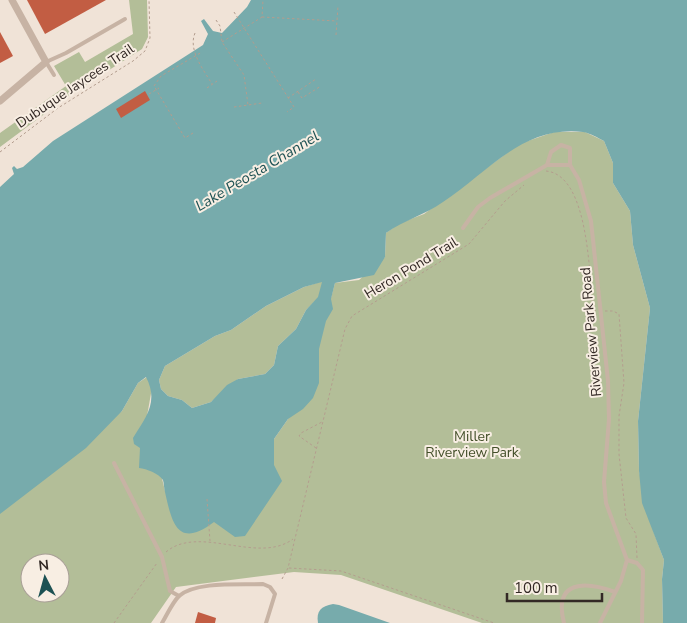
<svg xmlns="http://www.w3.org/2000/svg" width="687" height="623" font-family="'Nunito Sans',sans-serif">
	<rect width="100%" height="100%" fill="#f0e3d7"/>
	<g fill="#b3be98" fill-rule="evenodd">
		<path d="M129 0H147L148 37 142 49 70 95 0 147V133L66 86 54 66 79 52 85 62 133 34Z"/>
		<path d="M554 132H585L604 141 613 163V183L630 211 633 245 650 308 638 421 639 471 654 533 664 560 662 579 663 623H482L341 575 294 572 176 587 151 623H0V500L122 411 138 383 147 377 152 388 147 416 165 491 274 446V439L288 419 318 346 335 283 359 280 385 257 386 233 400 223 424 214 519 144ZM30 563H60V593H30Z"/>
		<path d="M323 281 319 297 306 310 296 329 278 346 274 365 265 374 238 379 211 402 192 408 182 400 168 396 161 389 159 380 165 366 215 336 231 330 266 306 304 287Z"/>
	</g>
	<g fill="#77abac" fill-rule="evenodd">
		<path d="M251 0H687V623H663L662 579 664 560 642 503 639 471 638 421 650 308 633 245 630 211 613 183V163L604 141C598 138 590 133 583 132 523 125 488 172 443 202 425 215 404 220 386 233L385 257 374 275 335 283 331 299 333 309 326 321 319 349V383L313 398 303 409 288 419 274 439V465L282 481 245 536 235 537 214 522C178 549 172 524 165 492 164 489 164 483 163 480 158 473 147 469 139 468L140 448 134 444 133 438C146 417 159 402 146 377L138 383 122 411 86 448 0 514V187L14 174 12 168 14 166 17 169 23 167 53 141 203 45 208 34 201 21 204 19 213 31 222 33 247 7ZM322 282 318 297 306 310 296 329 278 346 274 365 265 374 238 379 227 385 211 402 192 408 182 400 168 396 161 389 159 380 165 366 215 336 231 330 266 306 304 287Z"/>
		<path d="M333 604 339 605 390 623H318C316 611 321 606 333 604Z"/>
	</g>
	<g fill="#c25d43">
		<path d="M27 0H106L45 34Z"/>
		<path d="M0 32 13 56 0 63Z"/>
		<path d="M145 91 150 100 121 118 116 109Z"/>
		<path d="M198 612 216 618 215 623H195Z"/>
	</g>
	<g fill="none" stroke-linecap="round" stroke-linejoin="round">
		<g stroke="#b39d8e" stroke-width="1" stroke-dasharray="2.5 2.5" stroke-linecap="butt">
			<path d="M234 12 294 107 287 112"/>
			<path d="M262 17 337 21"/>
			<path d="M216 20 220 26 222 42 244 75 248 105"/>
			<path d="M195 33C188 50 203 69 212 84"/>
			<path d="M336 35 338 6"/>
			<path d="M222 42 262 17 263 0"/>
			<path d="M207 88 217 81"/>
			<path d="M298 92 302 98 321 86"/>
			<path d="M288 98 316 79"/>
			<path d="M234 107 262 103"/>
			<path d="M193 133 185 138 154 86 161 76 202 52"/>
			<path d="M0 152 58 108 133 61 145 51 150 38 149 0"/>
			<path d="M546 171C589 175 589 275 593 308L596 311"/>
			<path d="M605 311H613L619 314 624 383 619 416V454L626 518 636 534 637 558"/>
			<path d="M316 448 299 436 301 433 322 422"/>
			<path d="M207 499 210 541"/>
			<path d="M166 552C199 524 258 565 293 539"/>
			<path d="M289 568 341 571 494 623"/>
			<path d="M282 579 288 568 345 329 352 316 469 244 505 201 524 185"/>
			<path d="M114 623 157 563"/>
		</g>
		<g stroke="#c7b3a4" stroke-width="4">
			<path d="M54 75 46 62 66 53 125 19"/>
			<path d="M547 165 551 152 561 145 570 148V165"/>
			<path d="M463 228 478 207 490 198 547 165H570L579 180 591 221 608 381 609 419 604 482 606 503 627 560 621 581 600 623"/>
			<path d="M114 463 162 557 170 591 179 596"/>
			<path d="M627 560 637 563 643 570 642 623"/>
			<path d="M162 623C167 615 172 603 179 596 196 581 241 585 263 584L270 587 275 594 266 623"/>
			<path d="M564 623C553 580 585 581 615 592"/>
		</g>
		<path stroke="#c7b3a4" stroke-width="7" d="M0 101 46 62 12 0"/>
		<path stroke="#b39d8e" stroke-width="1" stroke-dasharray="2.5 2.5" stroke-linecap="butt" d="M149 94 159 88"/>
	</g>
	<g text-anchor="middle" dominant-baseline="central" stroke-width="4" stroke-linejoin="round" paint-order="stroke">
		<g font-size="14" fill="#332925" stroke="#f8eee3">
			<text transform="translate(75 86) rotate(-34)">Dubuque Jaycees Trail</text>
			<text transform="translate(411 268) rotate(-31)">Heron Pond Trail</text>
			<text transform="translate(591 332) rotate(-95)">Riverview Park Road</text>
		</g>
		<g font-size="14" fill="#44502a" stroke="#f8eee3">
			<text x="472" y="436">Miller<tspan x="472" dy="16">Riverview Park</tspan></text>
		</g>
		<g font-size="15" font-style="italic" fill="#1d5153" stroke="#f8eee3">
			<text transform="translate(257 171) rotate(-31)">Lake Peosta Channel</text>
		</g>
	</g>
	<g transform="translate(45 578) rotate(354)"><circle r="24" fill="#f8eee3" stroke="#a99f97"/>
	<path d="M0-4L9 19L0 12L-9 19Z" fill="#1d5153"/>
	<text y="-8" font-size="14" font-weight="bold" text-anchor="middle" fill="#332925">N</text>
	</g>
	<path d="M507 593v8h95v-8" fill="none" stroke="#332925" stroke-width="2.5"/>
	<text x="514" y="593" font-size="15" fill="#332925" stroke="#f8eee3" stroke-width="4" paint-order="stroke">100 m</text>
</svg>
